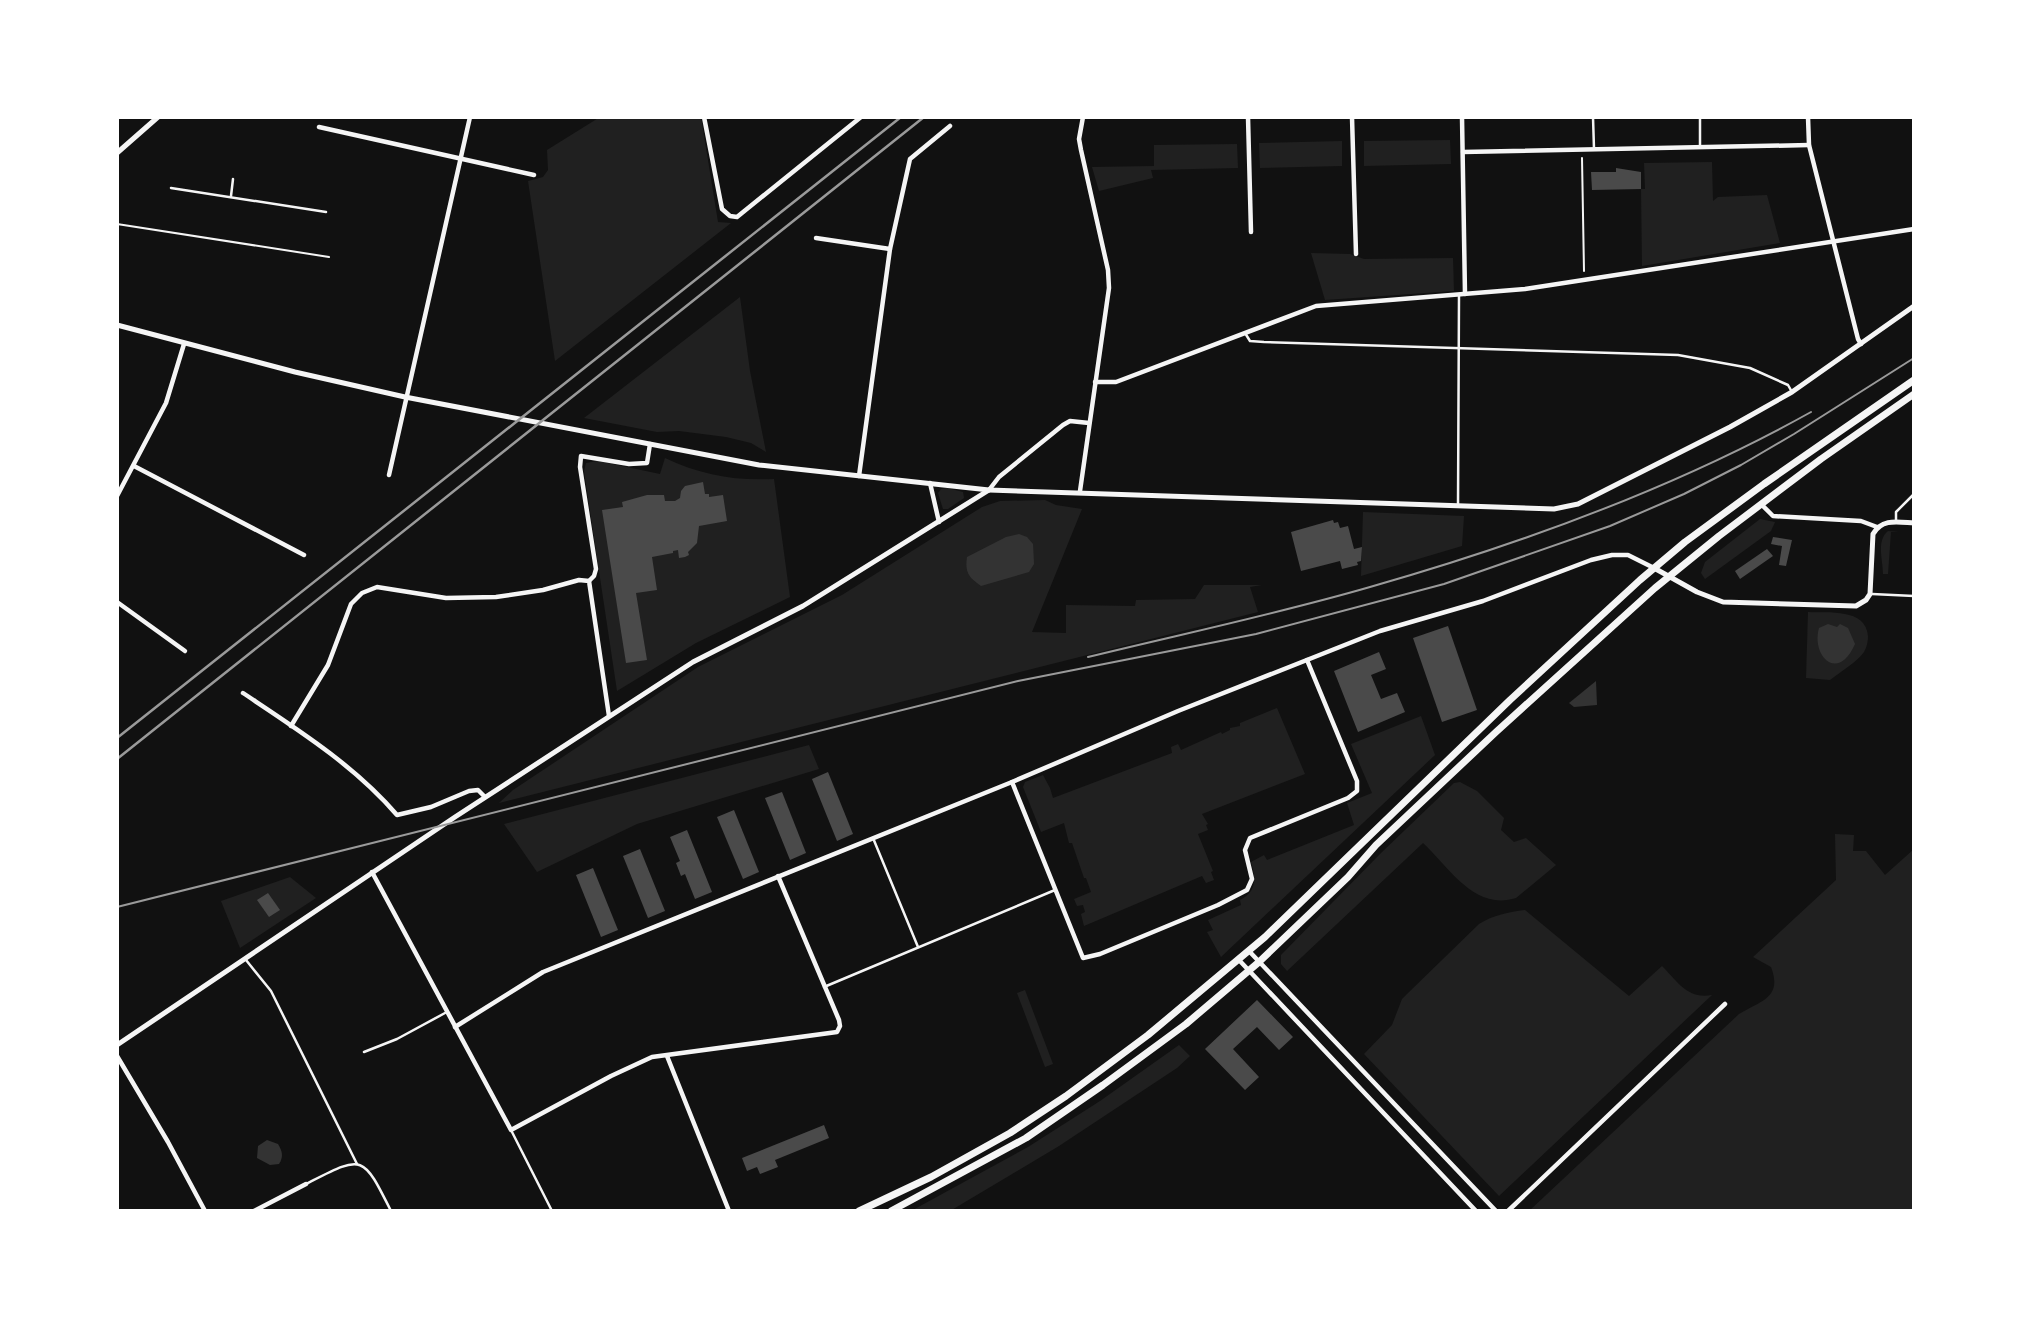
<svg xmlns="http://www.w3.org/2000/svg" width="2031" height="1328" font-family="'Titillium Web',sans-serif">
	<rect width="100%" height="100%" fill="#111"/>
	<g fill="#202020">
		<path d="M600 117H701L718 222 731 223 555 361 528 181 543 177 548 170 547 150Z"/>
		<path d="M1450 140 1451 164 1364 166V141Z"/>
		<path d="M1342 141V166L1260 168 1259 143Z"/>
		<path d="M1237 144 1238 168 1151 170 1153 178 1099 191 1092 167 1154 166V145Z"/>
		<path d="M1712 162 1713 201 1718 197 1767 195 1780 243 1642 266 1641 189H1645L1644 163Z"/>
		<path d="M1311 253 1350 254 1364 259 1453 258 1454 291 1325 300Z"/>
		<path d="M740 297 750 371 766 452 751 443 726 437 679 431 657 432 584 418Z"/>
		<path d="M665 458C701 475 735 481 774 479L790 597 696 643 617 691 584 471 586 463 598 461 660 474Z"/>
		<path d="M947 488 963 492 964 498 948 509H943L938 493 941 489Z"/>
		<path d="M1045 500 1056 505 1082 509 1032 632 1066 633V605L1135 606 1136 600 1195 599 1204 585H1262L1250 587 1258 612 499 803 513 790 698 667 842 595 982 507 1000 501Z"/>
		<path d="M1363 512 1464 516 1462 546 1361 576Z"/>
		<path d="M1760 519 1775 522 1771 531 1705 579 1701 573 1705 562Z"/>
		<path d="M1888 531 1899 532H1891L1888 574H1883C1883 559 1876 541 1888 531Z"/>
		<path d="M1808 612C1828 613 1866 608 1868 636 1868 641 1867 647 1864 652 1857 662 1840 672 1830 680L1806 678Z"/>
		<path d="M1277 708 1305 774 1202 814 1208 824 1206 825 1208 830 1198 834 1213 871 1211 872 1214 880 1206 883 1202 876 1084 926 1081 914 1085 912 1083 905 1077 906 1074 899 1091 892 1086 878H1084L1072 843H1069L1064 823 1041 832 1023 787 1025 782 1043 775 1050 788 1053 798 1172 753 1171 747 1178 744 1181 750 1221 732 1222 734 1230 730V728L1240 726V723Z"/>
		<path d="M1421 716 1435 755 1221 957 1207 932 1213 930 1208 920 1241 905 1240 900C1257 891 1256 879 1251 862L1264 855 1267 860 1354 825 1347 803 1372 793 1351 744Z"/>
		<path d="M809 745 819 769 637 824 537 872 504 824Z"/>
		<path d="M1460 782 1477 791 1504 818 1501 830 1514 842 1526 838 1556 865 1516 898C1474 911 1450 868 1423 843L1287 971 1281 964V955L1381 853 1454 783Z"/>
		<path d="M1835 834 1854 835 1853 851H1866L1885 875 1914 849V1211H1529L1739 1014C1760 1001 1783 998 1771 967L1753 957 1836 880Z"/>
		<path d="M290 877 316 898 240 948 221 901Z"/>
		<path d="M1525 910 1629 996 1662 966C1677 981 1688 1000 1712 995L1499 1196 1364 1054 1392 1025 1402 999 1407 994 1479 924C1493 915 1509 912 1525 910Z"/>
		<path d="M1025 990 1053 1064 1045 1067 1017 993Z"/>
		<path d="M1179 1045 1190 1056 1177 1068 1059 1146 950 1211H911L1028 1147 1100 1101Z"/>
	</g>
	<g fill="#333">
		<path d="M1019 534 1027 537 1033 544 1034 564 1029 572 981 586C968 577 965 572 967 557L1006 537Z"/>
		<path d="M1828 624 1837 627 1840 624 1848 628 1855 644C1838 683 1811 656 1819 628Z"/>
		<path d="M1596 681 1597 705 1574 707 1569 703Z"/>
		<path d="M267 1140 278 1144C282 1151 284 1156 279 1164L270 1165 257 1158 258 1146Z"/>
	</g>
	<g fill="#4a4a4a">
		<path d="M1616 168 1641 172V189L1592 190 1591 172H1616Z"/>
		<path d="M703 482 705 494H709V497L723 495 727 521 699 526 697 543 688 552 689 555 685 557 679 558 678 550 673 551V553L652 557 657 590 636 593 647 660 626 663 602 510 623 507 622 502 647 495H664L665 501H675L680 498 681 491 685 486Z"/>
		<path d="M1333 520 1334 523 1338 522 1340 528 1348 526 1354 549 1362 547 1361 561 1357 562 1358 565 1342 569 1340 561 1301 571 1291 532Z"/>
		<path d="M1773 537 1792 540 1786 566 1779 565 1782 546 1771 544Z"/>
		<path d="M1767 549 1773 556 1740 579 1735 571Z"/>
		<path d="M1448 626 1477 710 1442 722 1413 638Z"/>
		<path d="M1379 652 1386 669 1371 675 1381 699 1397 693 1405 712 1358 732 1334 671Z"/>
		<path d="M828 772 853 834 837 841 812 779Z"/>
		<path d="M782 792 806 853 790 860 765 798Z"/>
		<path d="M734 810 759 872 743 879 717 817Z"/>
		<path d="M687 830 712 892 695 899 685 874 681 876 676 863 680 861 670 837Z"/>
		<path d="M640 849 665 911 648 918 623 856Z"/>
		<path d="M593 868 618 930 601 937 576 875Z"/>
		<path d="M268 893 280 910 269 917 257 900Z"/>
		<path d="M1257 1000 1293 1037 1279 1050 1257 1027 1233 1049 1259 1077 1245 1090 1205 1049Z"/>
		<path d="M824 1125 829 1138 775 1160 778 1167 760 1174 757 1167 747 1171 742 1158Z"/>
	</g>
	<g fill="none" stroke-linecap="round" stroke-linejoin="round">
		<g stroke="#f5f5f5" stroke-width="2">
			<path d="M1582 158 1584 271"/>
			<path d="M117 224 329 257"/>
		</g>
		<g stroke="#f5f5f5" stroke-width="2.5">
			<path d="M1593 117 1594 149"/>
			<path d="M1700 117V145"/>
			<path d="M171 188 326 212"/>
			<path d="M231 196 233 179"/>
			<path d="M1245 333 1250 341 1264 342 1678 355 1750 368 1788 385 1792 392"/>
			<path d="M1458 505 1459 295"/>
			<path d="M1896 522V512L1914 494"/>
			<path d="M1872 594 1914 596"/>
			<path d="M873 838 918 947"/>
			<path d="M246 960 271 991 357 1164"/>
			<path d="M824 987 1055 890"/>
			<path d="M364 1052 397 1039 445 1013"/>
			<path d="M511 1130 552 1211"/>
			<path d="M306 1184C363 1155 362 1153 391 1211"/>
		</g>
		<g stroke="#f5f5f5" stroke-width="4.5">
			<path d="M704 117 722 209 730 216 737 217 861 117"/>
			<path d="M1248 117 1251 232"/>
			<path d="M1352 117 1356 254"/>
			<path d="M1462 117 1465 294"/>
			<path d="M1808 117 1809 145 1858 339 1861 344"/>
			<path d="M319 127 534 175"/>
			<path d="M1463 152 1809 145"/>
			<path d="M816 238 890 249"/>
			<path d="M1095 382H1116L1316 306 1525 289 1914 229"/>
			<path d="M134 466 304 555"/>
			<path d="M389 475 470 117"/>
			<path d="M859 476 890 249 910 159 950 126"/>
			<path d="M930 483 939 522"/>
			<path d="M989 490 999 477 1063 425 1070 421 1089 423"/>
			<path d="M1080 491 1109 288 1108 270 1081 150 1079 139 1083 117"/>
			<path d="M117 496 166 403 184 344"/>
			<path d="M1762 505 1773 516 1861 521 1877 527"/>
			<path d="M589 581 594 576 596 569 580 467 581 456 629 464 647 463 650 444"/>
			<path d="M117 602 185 651"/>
			<path d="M243 693C297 729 354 765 397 815L431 807 469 791 478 790 485 797"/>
			<path d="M291 726 328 665 351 604 362 593 377 587 446 598 496 597 543 590 579 580 589 581 609 716"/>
			<path d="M1012 782 1083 958 1100 954 1218 905 1247 890 1252 879 1245 850 1250 838 1348 798 1357 791V781L1307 660"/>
			<path d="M372 872 511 1130 611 1076 652 1057 837 1032 840 1026 839 1020 778 876"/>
			<path d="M1249 951 1496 1211"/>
			<path d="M1239 960 1476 1211"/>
			<path d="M455 1027 543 972 1012 782 1178 711 1380 631 1483 601 1591 560 1612 555H1628L1654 568"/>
			<path d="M117 1056 168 1142 205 1211"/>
			<path d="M667 1056 729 1211"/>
			<path d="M254 1211 306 1184"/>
			<path d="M1508 1211 1725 1004"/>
		</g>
		<g stroke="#f5f5f5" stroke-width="5">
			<path d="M117 153 158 117"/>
			<path d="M117 325 295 372 405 397 759 465 989 490 1554 509 1578 504 1730 427 1792 392 1914 306"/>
			<path d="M1654 568 1697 592 1723 602 1856 606 1866 600 1870 594 1873 534C1882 518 1898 522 1914 523"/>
			<path d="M117 1045 455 817 693 662 803 606 989 490"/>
		</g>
		<g stroke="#f5f5f5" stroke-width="7">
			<path d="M859 1211 931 1177 1010 1133 1066 1096 1148 1035 1265 937 1510 700 1640 580 1685 542 1764 484 1914 380"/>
			<path d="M891 1211 1026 1138 1103 1085 1186 1024 1259 962 1348 877 1376 845 1496 732 1655 588 1719 536 1821 459 1914 394"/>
		</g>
		<g stroke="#9a9a9a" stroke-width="2">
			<path d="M1088 657C1182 634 1277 614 1370 587 1521 544 1673 489 1811 412"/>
			<path d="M117 907 1018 681 1256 634 1444 584 1610 526 1684 494 1741 465 1794 434 1914 358"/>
		</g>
		<g stroke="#9a9a9a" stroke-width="2.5">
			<path d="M117 738 901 117"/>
			<path d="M117 759 924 117"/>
		</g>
	</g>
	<rect width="2031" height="1328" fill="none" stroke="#ffffff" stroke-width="238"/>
</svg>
